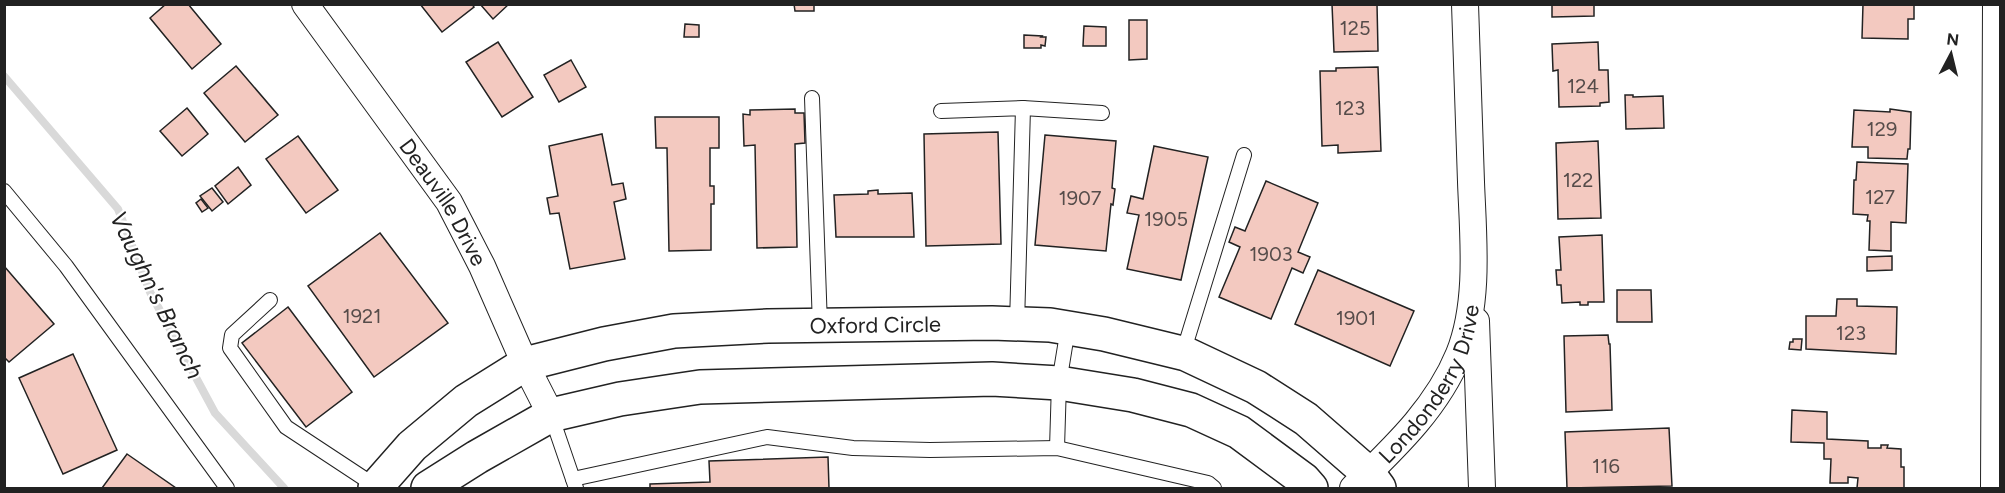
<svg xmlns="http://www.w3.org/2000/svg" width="2005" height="493" font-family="Figtree,sans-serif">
	<rect width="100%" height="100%" fill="#fff"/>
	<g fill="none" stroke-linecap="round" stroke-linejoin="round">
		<path stroke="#d9d9d9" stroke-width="8" d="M4 76 118 209 150 292 215 413 284 488"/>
	</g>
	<g fill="#f3c9c0" stroke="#222" stroke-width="1.5">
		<path d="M166 4H188L221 44 192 69 150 18Z"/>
		<path d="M420 4H472L474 7 442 32Z"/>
		<path d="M480 4H509L493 19Z"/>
		<path d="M794 4H814V11H795Z"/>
		<path d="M1332 4H1377L1378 51 1334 52Z"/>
		<path d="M1552 4H1594V16L1552 17Z"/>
		<path d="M1863 4H1914V19H1908V39L1862 38Z"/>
		<path d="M1129 20H1147V59L1129 60Z"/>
		<path d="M685 24 699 25V37H684Z"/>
		<path d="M1084 26 1106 27V46H1083Z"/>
		<path d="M1024 35 1042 36 1041 37H1046L1045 46 1041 45V48H1024Z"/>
		<path d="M498 42 533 97 502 117 466 62Z"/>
		<path d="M1598 42 1599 70H1608L1609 102 1600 103V106L1559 107 1558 70 1553 71 1552 44Z"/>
		<path d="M571 60 586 87 559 102 544 75Z"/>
		<path d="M236 66 278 115 245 142 204 93Z"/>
		<path d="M1378 67 1381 151 1338 153V145L1322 146 1320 71H1336V68Z"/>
		<path d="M1625 95H1633V97L1663 96 1664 128 1626 129Z"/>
		<path d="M187 108 208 134 182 156 160 131Z"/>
		<path d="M795 109V113H804L805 143 795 144 797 247 757 248 755 145 744 146 743 114 750 115V110Z"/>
		<path d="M1890 109 1911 112 1910 149H1908L1907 159 1868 158V147H1852L1854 110 1890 112Z"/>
		<path d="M655 117H719V148H710V186H714V204H711V250L669 251 667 148H656Z"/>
		<path d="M998 132 1001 244 926 246 924 134Z"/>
		<path d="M602 134 612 185 623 183 626 199 614 202 625 259 570 269 559 213 550 214 547 198 558 196 549 146Z"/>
		<path d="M1045 135 1116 141 1112 188 1115 189 1113 205 1111 204 1106 251 1035 245Z"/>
		<path d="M298 136 338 190 306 213 266 159Z"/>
		<path d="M1598 141 1601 218 1558 219 1556 143Z"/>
		<path d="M1154 146 1208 157 1181 280 1127 269 1139 215 1127 213 1131 196 1143 199Z"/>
		<path d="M1857 162 1908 164 1906 223 1891 222V251L1869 250 1870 221H1867L1868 215 1853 214 1854 180H1856Z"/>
		<path d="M238 167 251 185 228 204 215 186Z"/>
		<path d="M1266 181 1318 203 1298 252 1310 257 1303 273 1292 268 1271 319 1219 297 1240 247 1229 242 1235 227 1245 231Z"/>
		<path d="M212 188 223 202 212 211 200 196Z"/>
		<path d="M878 190V194L912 193 914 237H836L834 195 868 194V191Z"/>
		<path d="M201 199 208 208 202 212 196 203Z"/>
		<path d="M380 233 448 323 374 377 308 286Z"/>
		<path d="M1602 235 1604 302H1588V305H1580V302L1562 303 1561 285H1557L1556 270H1561L1559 237Z"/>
		<path d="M1892 256V270L1867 271V257Z"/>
		<path d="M4 266 54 324 9 362 4 357Z"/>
		<path d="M1318 270 1414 311 1390 366 1295 324Z"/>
		<path d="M1617 290H1651L1652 322H1617Z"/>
		<path d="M1837 299H1857V306L1897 307 1896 354 1806 349V316H1836Z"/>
		<path d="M288 307 352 392 306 427 242 343Z"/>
		<path d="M1608 335 1609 344H1610L1612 410 1566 412 1564 336Z"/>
		<path d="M1793 339H1802L1801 350 1789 349 1790 342H1793Z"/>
		<path d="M73 354 117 450 63 474 19 378Z"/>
		<path d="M1792 410 1827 412V439L1868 441V448H1881V445H1888L1887 448 1901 449V467H1904V488H1857L1858 478 1848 477V483H1830L1831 459H1824V443L1791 442Z"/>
		<path d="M1669 428 1672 486 1567 488 1565 432Z"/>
		<path d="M127 454 176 488H102Z"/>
		<path d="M828 457 829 488H650V484L710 482 709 461Z"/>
	</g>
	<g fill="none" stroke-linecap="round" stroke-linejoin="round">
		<g stroke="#222" stroke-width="16">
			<g id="lane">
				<path d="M812 98 820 326"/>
				<path d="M1023 108 1102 113"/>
				<path d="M941 111 1023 108 1017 324"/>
				<path d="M4 191 66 266 227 488"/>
				<path d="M270 300 232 335 230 348 286 427 377 487"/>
				<path d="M1183 353 1244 155"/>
				<path d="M551 415 576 488"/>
				<path d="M1057 448 1059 383 1068 328"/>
				<path d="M573 479 767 437 853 448 930 450 1057 448 1208 483 1214 488"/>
			</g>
		</g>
		<g stroke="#222" stroke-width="28">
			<g id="street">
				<path id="s1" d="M305 4 449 202 482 266 525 364 551 415"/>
				<path d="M1476 321 1482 488"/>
				<path id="s2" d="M1353 488C1394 448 1437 408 1459 354 1480 302 1473 236 1471 182 1469 123 1467 64 1465 4"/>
				<path d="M1994 488 1996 4"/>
			</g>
		</g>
		<g stroke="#222" stroke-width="36">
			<g id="secondary">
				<path id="s3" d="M375 488 412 446 466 401 525 364 604 344 674 331 768 326 992 323 1050 325 1104 334 1186 354 1256 387 1306 419 1368 473 1379 488"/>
				<path d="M428 488 477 457 551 415 620 399 700 387 992 379 1059 383 1133 395 1191 410 1239 432 1304 480 1311 488"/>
			</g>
		</g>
		<use href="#lane" stroke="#fff" stroke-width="14"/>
		<use href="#street" stroke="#fff" stroke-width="26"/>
		<use href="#secondary" stroke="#fff" stroke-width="33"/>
	</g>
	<g text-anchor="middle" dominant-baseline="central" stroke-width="4.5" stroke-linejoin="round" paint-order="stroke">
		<g font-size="20" fill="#564c4a">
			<text x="1355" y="28">125</text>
			<text x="1583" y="86">124</text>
			<text x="1350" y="108">123</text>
			<text x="1882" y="129">129</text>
			<text x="1578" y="180">122</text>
			<text x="1880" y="197">127</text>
			<text x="1080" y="198">1907</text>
			<text x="1166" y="219">1905</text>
			<text x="1271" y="254">1903</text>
			<text x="362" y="316">1921</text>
			<text x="1356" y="318">1901</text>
			<text x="1851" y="333">123</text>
			<text x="1606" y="466">116</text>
		</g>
		<g font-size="22" fill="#222" stroke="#fff">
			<text stroke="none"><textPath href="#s1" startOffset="242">Deauville Drive</textPath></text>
			<text stroke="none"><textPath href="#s3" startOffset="550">Oxford Circle</textPath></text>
			<text stroke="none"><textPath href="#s2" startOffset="132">Londonderry Drive</textPath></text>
		</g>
		<g font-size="24" font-style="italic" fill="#222" stroke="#fff">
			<text transform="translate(157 295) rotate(64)">Vaughn's Branch</text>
		</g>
	</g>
	<rect width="2005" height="493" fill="none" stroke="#222222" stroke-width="12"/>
	<g transform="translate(1951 54) rotate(7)" stroke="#ffffff" stroke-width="4.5" paint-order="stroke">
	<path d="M0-4.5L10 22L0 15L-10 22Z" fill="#222222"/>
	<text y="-9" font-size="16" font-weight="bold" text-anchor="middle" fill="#222222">N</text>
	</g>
</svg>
